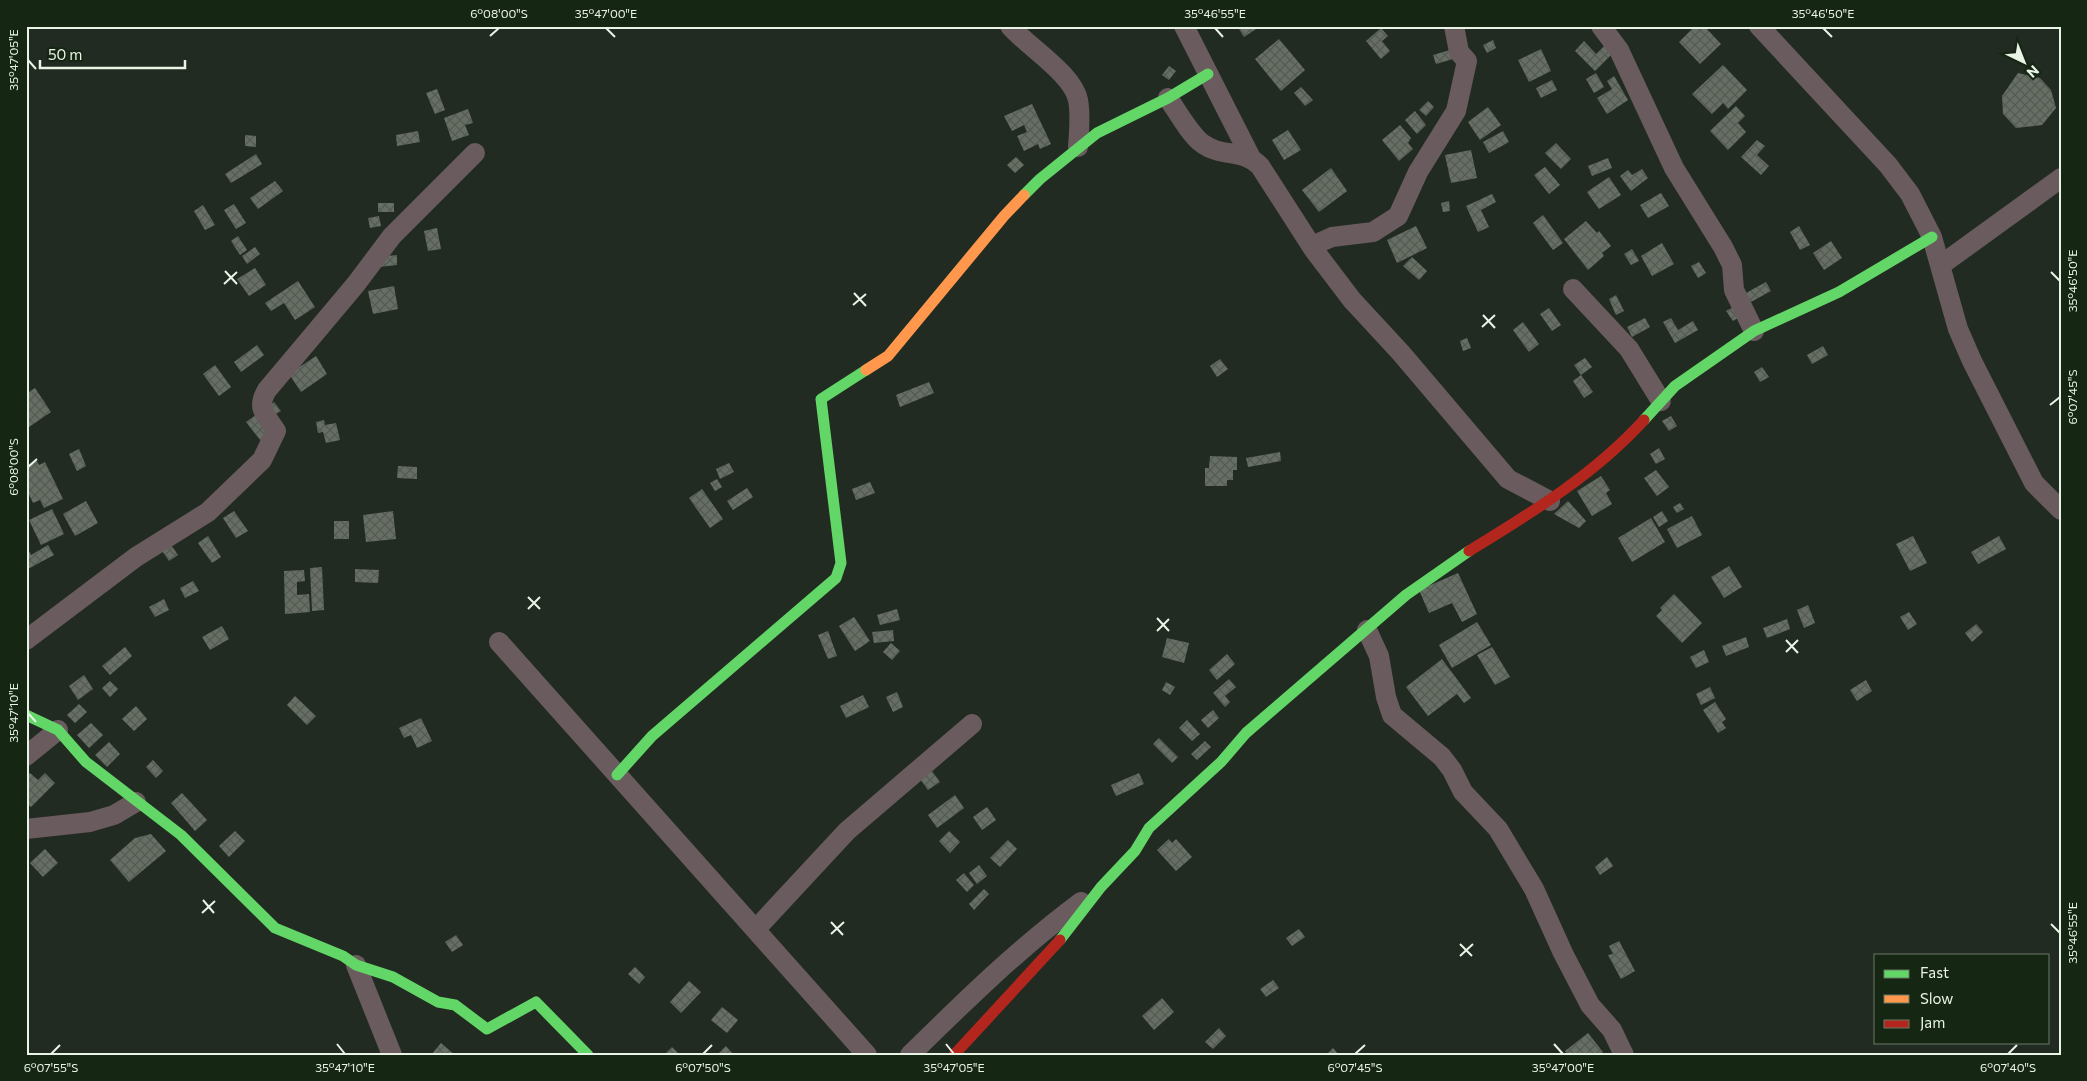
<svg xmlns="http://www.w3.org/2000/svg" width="2087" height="1081" font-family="Commissioner,sans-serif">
	<defs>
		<pattern id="building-cross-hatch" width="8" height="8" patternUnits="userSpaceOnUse" patternTransform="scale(1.25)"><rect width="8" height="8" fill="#676f65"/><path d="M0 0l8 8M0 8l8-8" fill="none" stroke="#555a53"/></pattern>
	</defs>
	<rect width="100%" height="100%" fill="#222b21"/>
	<g fill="url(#building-cross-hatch)">
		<path d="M1243 26H1258L1259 27 1244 37 1239 29Z"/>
		<path d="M1695 26H1704L1721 44 1700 64 1679 42Z"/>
		<path d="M1381 28 1388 36 1382 41 1390 51 1381 59 1366 41Z"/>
		<path d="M1279 39 1305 70 1281 91 1255 59Z"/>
		<path d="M1493 40 1496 48 1487 53 1483 45Z"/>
		<path d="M1584 41 1596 54 1605 45 1613 53 1595 71 1575 51Z"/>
		<path d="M1541 49 1551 71 1529 82 1518 60Z"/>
		<path d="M1450 50 1453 59 1436 64 1433 55Z"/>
		<path d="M1723 65 1747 90 1728 109 1723 103 1712 114 1692 94Z"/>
		<path d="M1169 66 1176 71 1169 80 1162 75Z"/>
		<path d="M1596 73 1604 87 1594 93 1586 79Z"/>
		<path d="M2018 73 2040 78 2051 90 2056 108 2042 125 2016 128 2003 114 2002 96Z"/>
		<path d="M1614 76 1628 100 1607 114 1597 98 1612 89 1607 81Z"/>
		<path d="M1552 80 1557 90 1541 98 1536 88Z"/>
		<path d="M1301 87 1313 100 1305 106 1294 93Z"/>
		<path d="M437 89 445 110 435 114 426 93Z"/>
		<path d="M1428 101 1434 107 1426 116 1419 110Z"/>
		<path d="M1032 104 1051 144 1040 149 1038 144 1024 151 1017 136 1027 132 1024 125 1012 131 1004 116Z"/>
		<path d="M1736 106 1745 116 1738 123 1746 132 1728 150 1710 131Z"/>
		<path d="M1488 107 1501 125 1480 140 1468 122Z"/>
		<path d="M468 109 473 123 465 125 469 135 452 141 444 118Z"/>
		<path d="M1415 111 1426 125 1417 134 1405 120Z"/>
		<path d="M1400 125 1411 138 1408 143 1413 149 1399 161 1382 140Z"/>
		<path d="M1288 130 1301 150 1284 160 1272 140Z"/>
		<path d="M418 131 420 142 397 146 396 135Z"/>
		<path d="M1503 131 1509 142 1489 153 1483 142Z"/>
		<path d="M245 135 256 136V147L245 146Z"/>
		<path d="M1757 140 1765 146 1757 155 1769 166 1761 175 1741 157Z"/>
		<path d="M1556 143 1571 159 1561 169 1545 153Z"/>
		<path d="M1471 150 1477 178 1451 183 1445 155Z"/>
		<path d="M256 154 262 164 231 183 225 174Z"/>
		<path d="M1016 157 1024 165 1015 173 1007 165Z"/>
		<path d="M1608 158 1612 168 1592 176 1588 166Z"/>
		<path d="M1545 167 1560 185 1549 194 1534 175Z"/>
		<path d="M1331 168 1347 191 1319 212 1302 190Z"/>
		<path d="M1642 169 1648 178 1631 191 1620 176 1628 170 1632 175Z"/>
		<path d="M1609 177 1621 195 1599 209 1587 192Z"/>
		<path d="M275 181 283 191 258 209 250 198Z"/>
		<path d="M1661 193 1669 206 1648 218 1640 205Z"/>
		<path d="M1492 194 1496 202 1481 210 1489 227 1478 232 1466 206Z"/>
		<path d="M1449 201 1450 211 1443 212 1441 203Z"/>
		<rect x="378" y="203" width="16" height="9"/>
		<path d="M234 204 246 223 236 229 224 210Z"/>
		<path d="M203 205 215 225 205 230 194 211Z"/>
		<path d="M1543 215 1563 243 1553 250 1533 223Z"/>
		<path d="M379 216 381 226 370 228 368 218Z"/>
		<path d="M1586 221 1597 233 1599 231 1611 246 1602 253 1604 256 1588 270 1564 239Z"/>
		<path d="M1416 226 1427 248 1397 263 1387 240Z"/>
		<path d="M1799 226 1810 245 1800 250 1790 232Z"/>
		<path d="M437 228 441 249 428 251 424 231Z"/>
		<path d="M238 236 247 250 240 255 231 241Z"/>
		<path d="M1831 241 1842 258 1824 270 1813 253Z"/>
		<path d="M1662 243 1674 264 1652 276 1641 256Z"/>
		<path d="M255 247 260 254 247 264 242 256Z"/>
		<path d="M1632 249 1639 261 1631 265 1624 254Z"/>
		<path d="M397 255V265L379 267 378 257Z"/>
		<path d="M1412 257 1427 271 1419 280 1403 266Z"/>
		<path d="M1699 262 1706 273 1698 278 1691 266Z"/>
		<path d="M255 268 266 285 249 296 237 279Z"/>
		<path d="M298 281 315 307 295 320 284 303 271 311 265 303Z"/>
		<path d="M1766 282 1771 291 1749 303 1744 294Z"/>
		<path d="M394 286 398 309 373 314 368 291Z"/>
		<path d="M1616 295 1624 311 1616 315 1609 299Z"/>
		<path d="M1735 306 1741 316 1733 321 1726 311Z"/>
		<path d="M1549 308 1561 325 1552 331 1540 314Z"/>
		<path d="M1645 318 1650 327 1632 337 1627 327Z"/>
		<path d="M1671 318 1678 330 1693 321 1698 330 1675 343 1663 322Z"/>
		<path d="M1523 322 1539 344 1529 352 1513 330Z"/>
		<path d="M1467 338 1471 348 1463 351 1460 341Z"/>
		<path d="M257 345 264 355 241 372 234 362Z"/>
		<path d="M1823 346 1828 355 1812 364 1807 355Z"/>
		<path d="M316 356 327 374 301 392 289 374Z"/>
		<path d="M1585 358 1592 367 1581 375 1574 365Z"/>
		<path d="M1220 359 1228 369 1217 377 1210 366Z"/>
		<path d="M215 365 231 387 219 396 203 374Z"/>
		<path d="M1762 367 1769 377 1760 382 1754 372Z"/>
		<path d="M1581 375 1593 392 1584 398 1573 381Z"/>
		<path d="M929 382 934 393 900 407 896 395Z"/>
		<path d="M35 388 51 412 26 429V394Z"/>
		<path d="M274 402 281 411 273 416 267 408Z"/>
		<path d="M257 414 272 432 261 441 246 422Z"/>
		<path d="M1671 416 1677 426 1669 431 1662 421Z"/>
		<path d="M324 420 325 425 336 423 340 440 326 443 323 432 318 433 316 422Z"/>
		<path d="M1659 448 1665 459 1656 464 1650 454Z"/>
		<path d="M79 449 86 466 77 471 69 454Z"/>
		<path d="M1280 452 1281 461 1248 467 1246 458Z"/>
		<path d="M1210 456 1237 457V470H1233V480H1227V486H1205V468H1209Z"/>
		<path d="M37 461 39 465 45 462 63 499 44 508 40 500 33 503 26 488V466Z"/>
		<path d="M729 463 734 472 720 479 716 469Z"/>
		<path d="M398 466 417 467V479L397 478Z"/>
		<path d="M1656 470 1669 487 1657 496 1644 478Z"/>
		<path d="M1601 476 1610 490 1606 493 1612 504 1592 516 1577 491Z"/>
		<path d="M717 479 722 487 715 491 710 483Z"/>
		<path d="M870 482 875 493 856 500 852 489Z"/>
		<path d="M747 488 753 497 733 510 727 501Z"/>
		<path d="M702 489 723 519 710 528 689 498Z"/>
		<path d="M86 501 98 523 75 536 63 514Z"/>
		<path d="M1568 501 1586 521 1579 528 1554 514Z"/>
		<path d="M1680 503 1684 509 1677 513 1673 507Z"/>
		<path d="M52 509 64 534 41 545 29 520Z"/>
		<path d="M234 511 248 531 236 538 223 518Z"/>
		<path d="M393 511 396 539 366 542 363 515Z"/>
		<path d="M1662 511 1668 521 1659 527 1653 517Z"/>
		<path d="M1692 516 1702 535 1677 548 1667 529Z"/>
		<path d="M1651 518 1665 542 1632 562 1618 538Z"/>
		<rect x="334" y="521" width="15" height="18"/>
		<path d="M208 536 221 557 212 563 198 543Z"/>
		<path d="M1913 536 1927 563 1910 571 1896 544Z"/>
		<path d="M1999 536 2006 549 1978 564 1971 552Z"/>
		<path d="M169 542 178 555 169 561 160 548Z"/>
		<path d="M26 545 31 555 48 545 54 555 26 570Z"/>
		<path d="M1729 566 1742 587 1724 598 1711 577Z"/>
		<path d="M322 567 324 610 312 611 310 568Z"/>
		<path d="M355 569 379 570 378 583 355 582Z"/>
		<path d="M304 570 305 581 297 582V595L309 594 310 612 285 614 284 571Z"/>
		<path d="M1458 573 1477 614 1462 622 1452 603 1429 613 1419 590Z"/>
		<path d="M193 581 199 591 185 598 180 588Z"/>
		<path d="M1674 594 1702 623 1682 643 1656 616 1662 610 1660 608Z"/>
		<path d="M164 599 169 610 155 617 149 607Z"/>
		<path d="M1808 605 1815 623 1804 628 1797 610Z"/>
		<path d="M897 609 900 620 880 625 877 615Z"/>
		<path d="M1909 612 1917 624 1908 630 1900 617Z"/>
		<path d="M854 617 870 641 855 651 839 626Z"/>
		<path d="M1787 619 1790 629 1767 638 1763 628Z"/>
		<path d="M1477 622 1491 645 1452 668 1439 645Z"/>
		<path d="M1976 624 1983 632 1972 642 1965 633Z"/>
		<path d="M222 626 229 639 210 650 202 637Z"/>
		<path d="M893 630 894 641 874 643 872 632Z"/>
		<path d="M828 631 837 656 828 659 818 635Z"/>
		<path d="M1746 637 1749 647 1726 656 1722 646Z"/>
		<path d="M1167 638 1189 643 1184 663 1162 657Z"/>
		<path d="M891 643 900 651 892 660 883 652Z"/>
		<path d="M125 647 132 656 110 675 102 666Z"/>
		<path d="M1492 647 1510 677 1495 685 1477 655Z"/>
		<path d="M1704 650 1709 662 1696 668 1690 657Z"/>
		<path d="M1227 654 1235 664 1217 680 1209 670Z"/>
		<path d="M1442 659 1471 698 1464 703 1457 694 1428 716 1406 687Z"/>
		<path d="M84 675 93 689 78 700 69 686Z"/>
		<path d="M1229 679 1236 687 1225 696 1230 702 1225 707 1213 693Z"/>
		<path d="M1866 680 1872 691 1857 701 1850 690Z"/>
		<path d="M110 681 118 689 110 697 102 688Z"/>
		<path d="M1166 682 1175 687 1170 695 1162 690Z"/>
		<path d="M1710 687 1715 698 1701 705 1696 694Z"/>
		<path d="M897 692 903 707 893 712 886 697Z"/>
		<path d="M863 695 869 707 846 718 840 706Z"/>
		<path d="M295 696 316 716 307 725 287 705Z"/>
		<path d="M1715 702 1726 719 1722 722 1726 728 1718 733 1703 710Z"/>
		<path d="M79 704 87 712 75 723 67 715Z"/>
		<path d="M136 706 147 719 134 731 122 719Z"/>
		<path d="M1213 710 1219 718 1208 728 1201 720Z"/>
		<path d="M421 718 432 741 417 748 411 735 404 738 399 728Z"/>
		<path d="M1187 720 1200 734 1192 741 1179 728Z"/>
		<path d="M91 723 103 735 89 748 77 735Z"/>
		<path d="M1159 738 1178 757 1172 763 1153 744Z"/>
		<path d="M1205 741 1211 747 1197 760 1191 754Z"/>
		<path d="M109 742 120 754 107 767 95 755Z"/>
		<path d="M153 760 163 771 156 778 146 767Z"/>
		<path d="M929 767 940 782 928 790 917 775Z"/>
		<path d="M30 773 38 780 45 773 55 783 31 807 26 803V776Z"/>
		<path d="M1139 773 1144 784 1116 796 1111 785Z"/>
		<path d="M182 793 207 820 195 831 171 803Z"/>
		<path d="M955 795 964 808 937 828 928 815Z"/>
		<path d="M987 807 996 820 982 830 973 817Z"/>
		<path d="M235 831 245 841 229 857 219 846Z"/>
		<path d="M949 831 960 842 950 853 939 841Z"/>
		<path d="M151 834 166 851 129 882 110 860 135 838Z"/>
		<path d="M1169 839 1172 843 1176 839 1192 857 1176 871 1157 850Z"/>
		<path d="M1008 840 1017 849 1000 867 990 858Z"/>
		<path d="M45 849 58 863 43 877 30 863Z"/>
		<path d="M1607 857 1613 866 1600 875 1595 867Z"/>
		<path d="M979 865 987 876 977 884 969 873Z"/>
		<path d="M964 873 974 885 967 892 956 880Z"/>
		<path d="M984 889 989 894 974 910 969 904Z"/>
		<path d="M1299 929 1305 937 1292 946 1286 938Z"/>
		<path d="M456 935 463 945 452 952 445 942Z"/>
		<path d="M1619 941 1635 971 1621 979 1608 955 1613 954 1609 946Z"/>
		<path d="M635 967 645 977 639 984 628 974Z"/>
		<path d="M1273 980 1279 988 1266 997 1260 989Z"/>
		<path d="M689 981 701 992 681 1013 670 1002Z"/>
		<path d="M1162 998 1174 1012 1154 1030 1142 1016Z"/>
		<path d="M722 1007 738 1020 727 1033 711 1020Z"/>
		<path d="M1219 1028 1226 1036 1213 1049 1205 1042Z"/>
		<path d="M1588 1033 1603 1052 1599 1055H1568L1565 1051Z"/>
		<path d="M441 1043 455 1055H431Z"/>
		<path d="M726 1046 734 1055H717Z"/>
		<path d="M672 1047 680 1055H664Z"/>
		<path d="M1333 1048 1339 1055H1326Z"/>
	</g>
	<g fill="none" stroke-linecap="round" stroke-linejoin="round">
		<g stroke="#695b5e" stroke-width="20">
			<path d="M1010 26C1028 47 1073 74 1078 100 1081 115 1079 132 1078 147"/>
			<path d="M1184 26 1250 156"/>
			<path d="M1601 26 1619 50 1674 168 1723 247 1732 265 1734 290 1754 331"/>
			<path d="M1759 26 1888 165 1910 194 1932 237 1958 329 1972 361 2034 483 2061 510"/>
			<path d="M1168 98C1177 111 1191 136 1203 144 1223 158 1242 148 1260 166L1314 250 1352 300 1401 353 1508 479 1550 501"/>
			<path d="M1312 246 1332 237 1373 232 1398 216 1418 172 1456 111 1467 61 1459 52 1454 26"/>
			<path d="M1941 265 2061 178"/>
			<path d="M1573 289 1629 349 1661 401"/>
			<path d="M1367 630 1379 656 1386 697 1392 715 1442 757 1452 770 1463 792 1498 829 1534 889 1563 953 1590 1005 1612 1030 1624 1055"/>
			<path d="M26 640 136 557 208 512 262 460 276 431C265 414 256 408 267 390L356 284 392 236 475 153"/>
			<path d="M499 642 867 1055"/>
			<path d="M26 756 58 730"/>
			<path d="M26 829 90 822 114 815 136 802"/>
			<path d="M756 929 847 831 972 724"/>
			<path d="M356 965 392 1055"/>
			<path d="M910 1055C966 1000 1018 949 1081 902"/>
		</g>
		<g stroke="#63d668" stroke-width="11">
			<path d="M1024 195 1040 179 1097 133 1168 98 1208 74"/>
			<path d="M1644 420 1675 386 1754 331 1839 292 1932 237"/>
			<path d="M26 715 58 730 86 762 181 835 275 928 343 956 356 965 393 977 438 1002 455 1005 487 1029 536 1002 588 1055"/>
			<path d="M617 775 652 736 836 578 841 563 821 399 866 370"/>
			<path d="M1060 940 1101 887 1135 851 1149 828 1221 762 1246 733 1406 595 1469 551"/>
		</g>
		<path stroke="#ff974d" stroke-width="11" d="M866 370 888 356 1004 216 1024 195"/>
		<g stroke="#b3261e" stroke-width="11">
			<path d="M1469 551C1531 513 1594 475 1644 420"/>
			<path d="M954 1055 1060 940"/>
		</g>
	</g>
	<path fill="none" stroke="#e9f4e7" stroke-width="2" d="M606 28 615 37M1215 28 1223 37M1823 28 1832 37M490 36 499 28M28 60 36 69M225 271 237 284M2051 272 2060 281M224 284 237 272M854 293 866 306M853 305 866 294M1483 315 1495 328M1482 327 1495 315M2050 405 2060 397M28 467 37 459M528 597 540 609M528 609 540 597M1157 618 1169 631M1157 631 1169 619M1786 640 1798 653M1786 652 1798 640M28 713 36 722M203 900 214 913M202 913 215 901M831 922 843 935M2051 924 2060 933M831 934 844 922M1460 944 1472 956M1460 956 1473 944M337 1044 345 1054M946 1044 954 1054M1554 1044 1563 1054M51 1054 60 1045M703 1054 712 1045M1355 1054 1365 1045M2008 1054 2017 1045"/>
	<rect width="2087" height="1081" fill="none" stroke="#152613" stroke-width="55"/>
	<rect x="1874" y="954" width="175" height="90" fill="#152613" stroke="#6a7868"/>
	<rect x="1884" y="970" width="25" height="8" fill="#63d668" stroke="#6a7868"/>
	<text x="1920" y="978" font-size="15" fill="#e9f4e7">Fast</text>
	<rect x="1884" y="995" width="25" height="8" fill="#ff974d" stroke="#6a7868"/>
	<text x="1920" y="1004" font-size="15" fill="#e9f4e7">Slow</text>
	<rect x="1884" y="1020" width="25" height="8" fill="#b3261e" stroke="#6a7868"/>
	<text x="1920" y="1028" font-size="15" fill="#e9f4e7">Jam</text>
	<g transform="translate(2024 62) rotate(137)" stroke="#152613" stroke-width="4" paint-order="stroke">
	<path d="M0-4L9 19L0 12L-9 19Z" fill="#e9f4e7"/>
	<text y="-8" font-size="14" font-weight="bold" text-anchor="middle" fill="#e9f4e7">N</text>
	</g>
	<path d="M40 60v8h145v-8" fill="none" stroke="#e9f4e7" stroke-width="2.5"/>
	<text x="48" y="60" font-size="15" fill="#e9f4e7" stroke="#152613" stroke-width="4" paint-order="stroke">50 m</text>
	<rect x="28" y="28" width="2032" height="1026" fill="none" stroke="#e9f4e7" stroke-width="2"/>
	<g font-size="12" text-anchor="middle" fill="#e9f4e7">
		<text x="499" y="18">6°08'00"S</text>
		<text x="606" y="18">35°47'00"E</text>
		<text x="1215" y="18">35°46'55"E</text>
		<text x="1823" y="18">35°46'50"E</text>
		<text transform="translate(14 60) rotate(-90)" y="4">35°47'05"E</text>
		<text transform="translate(2073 281) rotate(-90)" y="4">35°46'50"E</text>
		<text transform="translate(2073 397) rotate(-90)" y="4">6°07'45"S</text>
		<text transform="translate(14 467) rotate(-90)" y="4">6°08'00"S</text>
		<text transform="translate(14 713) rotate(-90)" y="4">35°47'10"E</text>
		<text transform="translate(2073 933) rotate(-90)" y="4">35°46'55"E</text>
		<text x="51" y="1072">6°07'55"S</text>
		<text x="345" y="1072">35°47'10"E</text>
		<text x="703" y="1072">6°07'50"S</text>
		<text x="954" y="1072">35°47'05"E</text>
		<text x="1355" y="1072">6°07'45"S</text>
		<text x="1563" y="1072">35°47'00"E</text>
		<text x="2008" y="1072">6°07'40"S</text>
	</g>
</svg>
